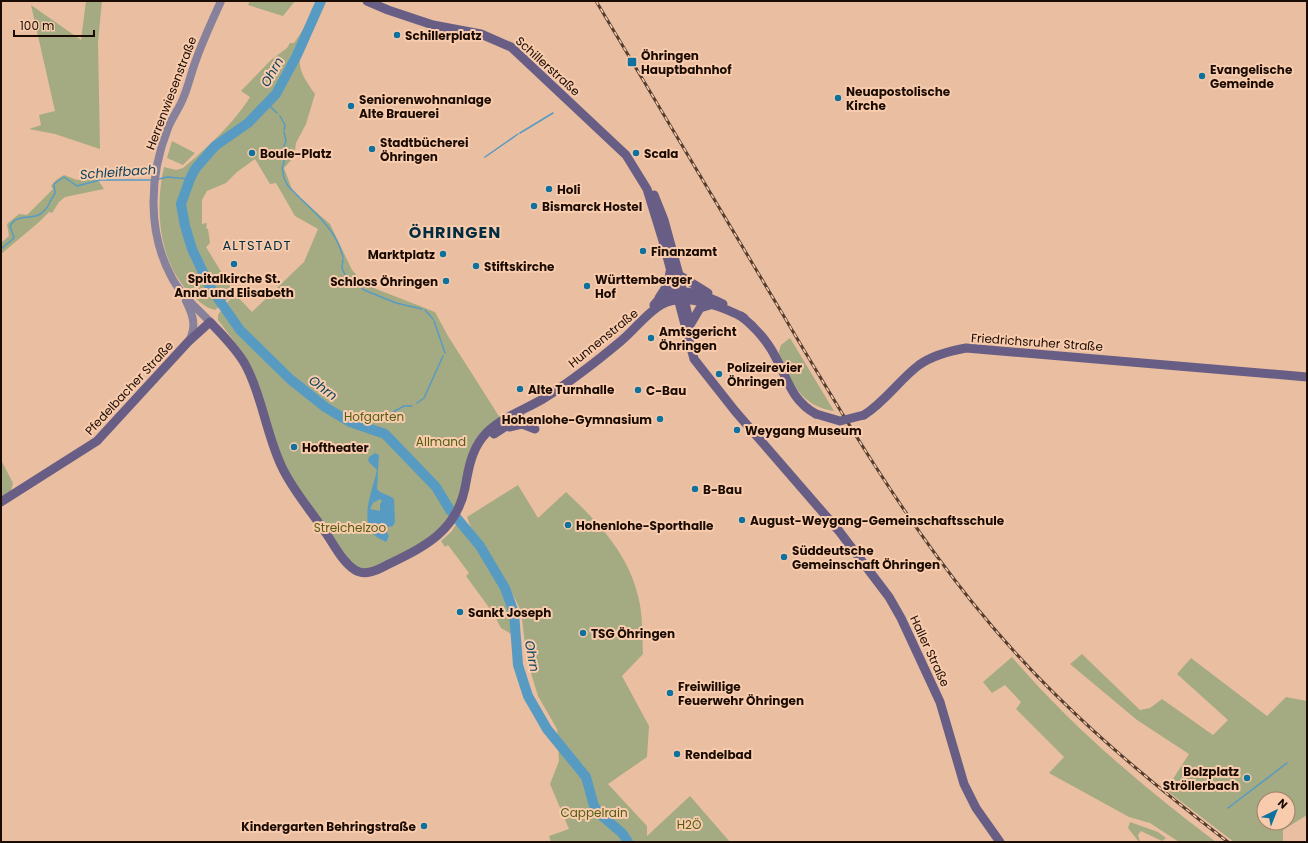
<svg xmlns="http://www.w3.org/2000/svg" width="1308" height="843" font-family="Poppins,sans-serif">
	<rect width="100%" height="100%" fill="#eabea0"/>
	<g fill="#a4ab82" fill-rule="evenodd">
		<path d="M86 1H102L98 42 100 149 55 134 29 129 41 125 39 115 55 111 31 5 81 40Z"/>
		<path d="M250 1H295L283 16 248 5Z"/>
		<path d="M305 27 310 30C297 63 294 64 315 94L306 124 296 143 294 157 284 168 293 192 330 224 352 270 366 285 435 312 448 336 502 421 481 439 454 522 384 567 357 572 288 478 243 353 218 320V315L233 295 215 310C206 308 201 303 194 297 159 267 154 210 164 167L176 170 183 168C205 150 235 122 250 97L241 91 271 60 287 48 290 43H294ZM255 159 270 184 276 183 295 216 318 229 304 262 252 312 234 293 206 247 210 243 208 229 206 228 207 223 202 224V200L207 191 226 183 237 172Z"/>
		<path d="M172 141 195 153 183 165 167 158Z"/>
		<path d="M64 175 77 180 96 177 104 189 65 197 59 202 52 213 49 212 38 223 1 254V243L9 236 7 224 19 214 27 215 53 189 51 186 56 180Z"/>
		<path d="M790 338 834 411C802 407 790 381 778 355L781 345Z"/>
		<path d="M1 460 13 483 11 491 1 497Z"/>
		<path d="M518 485 538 518 566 492C597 521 628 553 638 596 643 614 642 635 643 654L622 676 649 726 647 757 608 784 647 826V836L690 796 730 842H551L549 836 569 829 550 784 559 761 557 729 538 696 527 660 521 611 508 585 473 533 467 517Z"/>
		<path d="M458 522C487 560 509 586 513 635L501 628 493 613 466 576 469 573 448 545 445 547 441 541 451 532Z"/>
		<path d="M1082 654 1140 710 1150 708 1162 699 1213 735 1228 720 1177 674 1191 658 1267 716 1286 697 1307 701V815L1283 830V842H1234L1166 790 1189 754 1137 720 1070 664ZM1264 799H1288V823H1264Z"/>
		<path d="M1012 657C1072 727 1143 787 1216 842H1179L1150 823 1129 817 1049 773 1064 757 1016 709 1021 702 1005 685 992 693 983 682Z"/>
		<path d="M1130 822 1158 832 1166 838 1162 841 1141 831 1138 835 1140 842H1139L1128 828Z"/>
	</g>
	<path fill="#589bc2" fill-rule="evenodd" d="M375 453 379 455 377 489C382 495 389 494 394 499L395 522 393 526 388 527 386 530 389 536 386 542C382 540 376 537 373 534 360 516 373 489 377 470L368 461 369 457ZM380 499 382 501 380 504V511L370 509 373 503Z"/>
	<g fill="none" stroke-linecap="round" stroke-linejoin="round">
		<g stroke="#589bc2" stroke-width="1.5">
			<path d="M268 104 277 113"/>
			<path d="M280 116 285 125 284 130"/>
			<path d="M284 132 286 141 283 149 284 163 282 168 284 178 288 186 299 197"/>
			<path d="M520 133 553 113"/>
			<path d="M485 157 518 134"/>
			<path d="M159 179 167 177 190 179"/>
			<path d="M300 198C318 215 337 232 343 257"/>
			<path d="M1 249 14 238 10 226C19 209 39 227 50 202 51 199 54 196 55 193 55 191 54 186 54 184L64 177 77 186 100 180H153"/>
			<path d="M343 259 342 268 345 275 364 290 396 303 422 309"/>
			<path d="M425 310 433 319"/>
			<path d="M434 321 445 353"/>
			<path d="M417 403 424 398 443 356"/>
			<path d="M392 416 393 412 404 406H412"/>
			<path d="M1228 808 1287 763"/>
		</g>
		<path stroke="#589bc2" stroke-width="10" d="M321 1 297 55 276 94 248 123 215 146 195 169 190 179 181 204 185 226 192 249 210 287 240 330 290 379 325 407 350 422 385 434 436 487 450 510 480 546 505 588 514 613 518 665 528 696 547 729 586 777 594 806 602 816 622 833 628 842"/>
		<g stroke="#87819c" stroke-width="8">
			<path d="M186 301C193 315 197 326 189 341"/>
			<path d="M210 322C197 308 181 295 172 278 147 232 149 176 168 128 172 118 178 110 182 101 188 88 191 73 196 60 203 40 212 21 221 1"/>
		</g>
		<g stroke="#685e85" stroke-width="9">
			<path d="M367 1 388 10 433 25 481 34 511 47 626 155 647 189 663 241 694 359 735 411 839 531 889 597 901 618 940 702 964 784 976 808 1000 842"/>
			<path d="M654 195 664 220 679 275 689 321"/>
			<path d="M679 275 708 293"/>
			<path d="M659 298 668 284 670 272"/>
			<path d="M654 305C671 282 703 294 723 304"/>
			<path d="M741 316C756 328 767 340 776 358 788 380 792 401 816 414"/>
			<path d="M690 325 700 308 710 305"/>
			<path d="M864 415C886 401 899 380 919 365 933 355 949 351 966 348L1307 377"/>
			<path d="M509 427 522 424 535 429"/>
			<path d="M494 434 520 417"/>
			<path d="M1 502 97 441 188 342 210 322C222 335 237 349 246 366 262 396 266 433 281 465 291 488 309 508 323 529 333 542 341 561 355 570 366 577 379 569 389 564 426 546 456 531 465 488 468 471 471 452 482 438 497 419 522 411 543 399 570 382 596 362 621 341 636 329 651 306 671 301 691 295 726 308 744 318"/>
		</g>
		<g stroke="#553e2f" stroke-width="3">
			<path id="rail" d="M596 1C657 103 718 206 779 308 839 409 898 510 972 602 1047 696 1133 769 1228 842"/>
		</g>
		<use href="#rail" stroke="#f8cbad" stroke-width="1.5" stroke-dasharray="4.5" stroke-linecap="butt"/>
		<path stroke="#685e85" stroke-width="9" d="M816 414 840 421 864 415"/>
	</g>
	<g fill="#0e719e" stroke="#f8cbad" stroke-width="1.5">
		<circle cx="397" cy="35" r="4"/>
		<rect x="627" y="57" width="10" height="10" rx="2"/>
		<circle cx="1202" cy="76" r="4"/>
		<circle cx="838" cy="98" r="4"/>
		<circle cx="351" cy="106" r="4"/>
		<circle cx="372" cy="149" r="4"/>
		<circle cx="252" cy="153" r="4"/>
		<circle cx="636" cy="153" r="4"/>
		<circle cx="549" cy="189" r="4"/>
		<circle cx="534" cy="206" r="4"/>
		<circle cx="643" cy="251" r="4"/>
		<circle cx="443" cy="254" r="4"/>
		<circle cx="234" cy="264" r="4"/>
		<circle cx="476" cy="266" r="4"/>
		<circle cx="446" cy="281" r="4"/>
		<circle cx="587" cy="286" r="4"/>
		<circle cx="651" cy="338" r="4"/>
		<circle cx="719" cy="374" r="4"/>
		<circle cx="520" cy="389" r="4"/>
		<circle cx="638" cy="390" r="4"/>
		<circle cx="660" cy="419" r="4"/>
		<circle cx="737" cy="430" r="4"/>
		<circle cx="294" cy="447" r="4"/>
		<circle cx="695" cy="489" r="4"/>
		<circle cx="742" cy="520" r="4"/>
		<circle cx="568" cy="525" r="4"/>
		<circle cx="784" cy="557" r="4"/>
		<circle cx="460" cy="612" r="4"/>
		<circle cx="583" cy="633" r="4"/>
		<circle cx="670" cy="693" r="4"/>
		<circle cx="677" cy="754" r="4"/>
		<circle cx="1247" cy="778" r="4"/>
		<circle cx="424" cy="826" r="4"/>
	</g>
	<g text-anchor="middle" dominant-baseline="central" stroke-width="4" stroke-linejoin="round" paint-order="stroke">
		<g font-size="12" font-weight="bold" fill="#1b0c03" stroke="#f8cbad" text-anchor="start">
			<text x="405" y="35">Schillerplatz</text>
			<text x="641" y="55">Öhringen<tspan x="641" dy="14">Hauptbahnhof</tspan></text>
			<text x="1210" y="69">Evangelische<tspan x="1210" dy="14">Gemeinde</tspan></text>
			<text x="846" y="91">Neuapostolische<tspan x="846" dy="14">Kirche</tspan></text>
			<text x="359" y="99">Seniorenwohnanlage<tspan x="359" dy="14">Alte Brauerei</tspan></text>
			<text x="380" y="142">Stadtbücherei<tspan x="380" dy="14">Öhringen</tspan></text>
			<text x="260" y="153">Boule-Platz</text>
			<text x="644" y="153">Scala</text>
			<text x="557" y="189">Holi</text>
			<text x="542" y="206">Bismarck Hostel</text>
			<text x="651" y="251">Finanzamt</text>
			<text x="435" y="254" text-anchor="end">Marktplatz</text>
			<text x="484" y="266">Stiftskirche</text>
			<text x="234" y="278" text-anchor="middle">Spitalkirche St.<tspan x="234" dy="14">Anna und Elisabeth</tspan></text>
			<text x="595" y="279">Württemberger<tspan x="595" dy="14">Hof</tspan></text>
			<text x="438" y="281" text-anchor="end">Schloss Öhringen</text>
			<text x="659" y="331">Amtsgericht<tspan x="659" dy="14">Öhringen</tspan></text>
			<text x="727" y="367">Polizeirevier<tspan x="727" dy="14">Öhringen</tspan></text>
			<text x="528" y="389">Alte Turnhalle</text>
			<text x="646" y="390">C-Bau</text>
			<text x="652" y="419" text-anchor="end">Hohenlohe-Gymnasium</text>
			<text x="745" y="430">Weygang Museum</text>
			<text x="302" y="447">Hoftheater</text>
			<text x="703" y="489">B-Bau</text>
			<text x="750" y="520">August-Weygang-Gemeinschaftsschule</text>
			<text x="576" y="525">Hohenlohe-Sporthalle</text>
			<text x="792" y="550">Süddeutsche<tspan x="792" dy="14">Gemeinschaft Öhringen</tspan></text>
			<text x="468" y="612">Sankt Joseph</text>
			<text x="591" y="633">TSG Öhringen</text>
			<text x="678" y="686">Freiwillige<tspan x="678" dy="14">Feuerwehr Öhringen</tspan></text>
			<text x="685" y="754">Rendelbad</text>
			<text x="1239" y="771" text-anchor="end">Bolzplatz<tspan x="1239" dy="14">Ströllerbach</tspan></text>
			<text x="416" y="826" text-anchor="end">Kindergarten Behringstraße</text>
		</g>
		<g font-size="12" fill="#1b0c03" stroke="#f8cbad">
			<text transform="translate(548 66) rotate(42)">Schillerstraße</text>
			<text transform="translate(171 93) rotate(-69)">Herrenwiesenstraße</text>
			<text transform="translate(603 338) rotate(-39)">Hunnenstraße</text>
			<text transform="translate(1037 342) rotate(4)">Friedrichsruher Straße</text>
			<text transform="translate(129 388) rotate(-47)">Pfedelbacher Straße</text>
			<text transform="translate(930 651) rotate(65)">Haller Straße</text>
		</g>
		<g font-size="12" fill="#555e12" stroke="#f8cbad">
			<text x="374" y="416">Hofgarten</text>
			<text x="441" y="441">Allmand</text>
			<text x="350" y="527">Streichelzoo</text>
			<text x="594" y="812">Cappelrain</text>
			<text x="689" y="824">H2Ö</text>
		</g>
		<g font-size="13" font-style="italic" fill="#0c435f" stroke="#f8cbad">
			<text transform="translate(272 72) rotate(-60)">Ohrn</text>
			<text transform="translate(118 172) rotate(-4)">Schleifbach</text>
			<text transform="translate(323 388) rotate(37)">Ohrn</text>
			<text transform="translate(532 656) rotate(80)">Ohrn</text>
		</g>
		<g font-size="13" letter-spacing="1" fill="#012d43" stroke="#f8cbad">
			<text x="257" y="245">ALTSTADT</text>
		</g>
		<g font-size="16" font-weight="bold" letter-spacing="1" fill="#012d43" stroke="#f8cbad">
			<text x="455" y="232">ÖHRINGEN</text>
		</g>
	</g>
	<rect width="1308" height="843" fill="none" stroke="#1b0c03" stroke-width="4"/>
	<g transform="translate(1276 811) rotate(43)"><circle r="19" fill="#f8cbad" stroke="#a07f69"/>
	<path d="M0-3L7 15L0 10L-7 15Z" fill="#0e719e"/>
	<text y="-6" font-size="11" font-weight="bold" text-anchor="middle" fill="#1b0c03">N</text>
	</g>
	<path d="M14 30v6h80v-6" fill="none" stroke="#1b0c03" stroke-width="2"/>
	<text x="20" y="30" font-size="12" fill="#1b0c03" stroke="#f8cbad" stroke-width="3" paint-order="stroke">100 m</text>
</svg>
